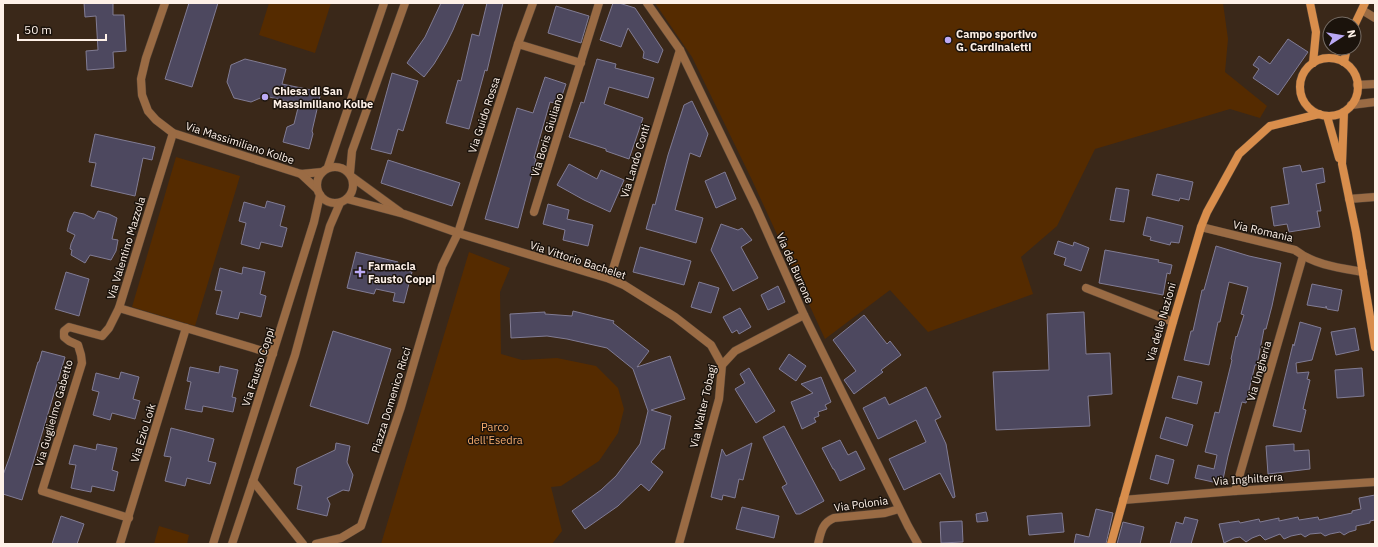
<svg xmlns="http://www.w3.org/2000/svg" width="1378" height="547" font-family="'IBM Plex Sans',sans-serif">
	<rect width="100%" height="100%" fill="#3a2819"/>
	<g fill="#552b00">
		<path d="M269 3H331L315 53 259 35Z"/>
		<path d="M655 3H1223L1228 39 1225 72 1267 106 1260 118 1230 109 1095 149 1057 226 1021 257 1033 294 928 332 890 290 825 339 752 180 692 57Z"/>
		<path d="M176 157 240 176 195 326 132 307Z"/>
		<path d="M469 252 510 268 500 292 501 354 522 360 557 358 596 366 618 388 624 409 618 433 599 461 561 486 551 487 562 531 552 544H381Z"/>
		<path d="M159 526 189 535 187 544H154Z"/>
	</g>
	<g fill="#4d485f" stroke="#817c94">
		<path d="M84 3H113V15H124L126 51 113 52 114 68 87 70 86 51 98 50 96 16 85 17Z"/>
		<path d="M189 3H218L192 87 165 79Z"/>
		<path d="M441 3H464L453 30 446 44 434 64 424 77 407 63 425 37Z"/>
		<path d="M487 3H503L487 71 485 70 469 129 446 123 458 80 461 81 472 34 479 36Z"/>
		<path d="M613 3H619L635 8 663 50 658 63 643 58 644 52 628 28 621 47 600 40Z"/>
		<path d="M556 6 589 16 581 43 548 33Z"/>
		<path d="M1288 39 1308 52 1278 95 1253 78 1259 69 1253 65 1259 56 1270 64Z"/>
		<path d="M245 59 286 69 282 84 321 92 312 131 313 134 309 149 283 142 287 127 294 124 299 104 265 96 251 102 234 98 227 82 231 65Z"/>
		<path d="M597 59 616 64 615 68 654 78 648 98 609 87 604 104 643 118 629 159 606 151V149L569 137 581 102 584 103Z"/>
		<path d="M392 73 418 81 403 131 398 129 391 154 371 149Z"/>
		<path d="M545 77 566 84 559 104 550 102 534 158 536 159 518 228 485 219 517 108 533 113Z"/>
		<path d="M692 101 708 134 700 157 690 153 675 210 703 218 696 243 646 229 653 204 655 205 668 155 684 105Z"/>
		<path d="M95 134 155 147 152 160 143 158 135 196 91 186 96 163 89 162Z"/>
		<path d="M388 160 460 183 452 206 381 183Z"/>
		<path d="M569 164 597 179 601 170 624 180 610 212 584 200 557 185Z"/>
		<path d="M1300 165 1302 172 1323 168 1325 182 1316 184 1321 211H1317L1320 227 1289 232 1287 224 1274 226 1271 207 1289 204 1283 168Z"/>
		<path d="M725 172 736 199 716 208 705 181Z"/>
		<path d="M1157 174 1193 182 1189 200 1180 198 1179 201 1152 195Z"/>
		<path d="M1116 188 1129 190 1124 222 1110 220Z"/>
		<path d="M267 201 285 206 280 226 287 228 282 247 261 242 259 249 241 244 246 223 239 221 244 202 265 208Z"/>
		<path d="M548 204 569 210 567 219 593 225 588 246 563 240 565 230 543 224Z"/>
		<path d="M98 211 109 214 117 218 112 239 118 240 116 251 111 260 90 255 85 263 71 255 72 250 70 249 71 244 75 235 67 231 70 220 74 212 84 214 94 219Z"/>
		<path d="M1147 217 1183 226 1179 243 1171 242 1170 245 1150 240 1151 237 1143 235Z"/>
		<path d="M721 224 738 230 742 228 752 240 741 247 758 278 733 291 711 250Z"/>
		<path d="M1058 241 1073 246 1074 242 1089 248 1081 271 1064 265 1066 258 1054 254Z"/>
		<path d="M1216 246 1249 256 1281 263 1272 306 1266 329H1264L1257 365H1255L1246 403 1242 402 1228 456 1222 484 1195 478 1198 465 1214 469 1217 455 1205 452 1215 412 1219 413 1232 360 1231 359 1236 336 1237 337 1244 315 1241 314 1248 287 1229 282 1220 322H1218L1209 365 1184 360 1191 331H1193L1202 290H1204Z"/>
		<path d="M640 247 691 261 684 285 633 272Z"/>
		<path d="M1105 250 1159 260 1158 262 1172 265 1170 274 1167 273 1163 295 1099 283Z"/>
		<path d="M356 252 398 262 396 268 412 272 404 303 393 301 395 293 376 289 374 294 347 288Z"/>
		<path d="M243 267 265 272 260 294 266 296 261 317 240 312 238 319 216 314 222 291 215 290 220 268 242 274Z"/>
		<path d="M66 272 89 279 79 316 55 309Z"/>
		<path d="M699 282 719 288 711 313 691 307Z"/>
		<path d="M1312 284 1342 290 1338 311 1327 309 1326 306V308L1307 305Z"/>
		<path d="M778 286 785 302 768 310 761 295Z"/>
		<path d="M740 308 751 327 739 334 737 330 732 333 723 317Z"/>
		<path d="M573 311 614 321 613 323 649 351 637 367 670 356 685 399 651 410 671 416 664 449H662L651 462 663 472 649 491 641 484 618 506 585 529 572 511 601 490 616 476 640 444 648 411 633 369 607 348 567 339 547 336 511 338 510 314 545 312V314L572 316Z"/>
		<path d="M1084 312 1086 354 1110 353 1112 394 1088 396 1090 426 996 430 993 372 1049 370 1047 314Z"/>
		<path d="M864 315 887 344 890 341 901 355 881 370 883 372 854 394 844 380 856 371 833 340Z"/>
		<path d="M1300 322 1321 328 1312 360 1296 363 1297 373 1309 372 1307 379 1310 380 1303 409 1306 410 1301 432 1273 426 1293 344 1294 346Z"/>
		<path d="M1355 328 1359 350 1336 355 1331 332Z"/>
		<path d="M333 331 391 349 368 424 310 406Z"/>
		<path d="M42 351 65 357 22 500 3 494V475L10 456 38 362H39Z"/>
		<path d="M789 354 806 366 796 381 779 369Z"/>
		<path d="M220 366 238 370 232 397 236 398 233 412 203 406 202 412 185 409 191 382 187 381 190 367 219 373Z"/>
		<path d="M749 368 775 411 756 423 735 389 745 383 740 374Z"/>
		<path d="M1362 368 1364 396 1337 398 1335 370Z"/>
		<path d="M121 372 139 377 133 399 140 401 135 419 112 413 110 420 93 415 99 392 92 390 96 373 119 379Z"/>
		<path d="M1178 376 1202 382 1197 404 1172 398Z"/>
		<path d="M821 377 831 402 825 405 827 409 818 412 819 416 814 418 816 422 802 429 791 402 813 393 801 384Z"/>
		<path d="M926 387 941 417 935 420 946 444 955 497 953 498 940 473 904 490 889 459 926 442 916 420 878 439 863 408 885 397 889 405Z"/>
		<path d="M1166 417 1193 425 1187 446 1160 438Z"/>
		<path d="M784 426 824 501 800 514H796L782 487 787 484 763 437Z"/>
		<path d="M171 428 214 439 208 461 216 463 210 484 187 478 185 486 165 481 171 457 164 456Z"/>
		<path d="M840 440 848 455 856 451 865 469 840 481 834 469H833L822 448Z"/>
		<path d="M336 443 350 446 347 462 353 475 349 491 343 490 327 498 330 504 327 516 297 509 302 486 294 484 297 468 335 450Z"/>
		<path d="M752 443 743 480 739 479 735 498 723 495 722 500 711 497 722 449 726 456Z"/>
		<path d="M97 444 117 448 112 470 118 472 114 491 92 486 91 492 71 488 76 465 69 464 74 445 96 450Z"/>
		<path d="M1294 444V451L1309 450 1310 469 1268 474 1266 446Z"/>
		<path d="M1156 455 1174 460 1168 484 1150 479Z"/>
		<path d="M1375 495V520L1370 521V523L1356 526V530L1349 532 1344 535 1340 532 1330 534 1325 536 1321 533 1310 534 1305 537 1301 534 1291 536 1284 539 1280 534 1265 540 1260 535 1252 538 1246 542 1240 537 1234 538 1224 543 1219 524 1239 521 1240 523 1259 519 1260 522 1279 518V521L1298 517 1299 520 1318 517 1319 520 1352 513V511L1361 509 1359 498Z"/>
		<path d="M742 507 779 516 774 538 736 529Z"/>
		<path d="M1096 509 1113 513 1106 544H1074L1076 534 1089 537Z"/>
		<path d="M986 512 988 521 977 522 976 514Z"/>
		<path d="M1062 513 1064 532 1029 535 1027 516Z"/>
		<path d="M61 516 84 524 77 544H52Z"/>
		<path d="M1185 517 1198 520 1191 544H1170L1176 522 1183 524Z"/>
		<path d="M962 521 963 542 941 543 940 522Z"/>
		<path d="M1123 522 1144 527 1140 544H1117Z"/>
	</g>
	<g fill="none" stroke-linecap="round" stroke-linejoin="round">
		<g stroke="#554436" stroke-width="9">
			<g id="minor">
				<path d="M165 3 146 58 141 79 142 95 148 111 156 120 173 133 301 174 322 172"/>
				<path d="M1362 10 1375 18"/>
				<path d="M518 44 581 63"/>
				<path d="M173 133 119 308 273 354"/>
				<path d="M301 174 317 189"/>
				<path d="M352 177 400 212"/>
				<path d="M347 199 404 214 458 233 610 279 624 285 675 317 711 345 722 365"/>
				<path d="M1349 199 1375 197"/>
				<path d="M534 212 599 3"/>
				<path d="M1201 227 1295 250C1314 265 1340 268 1363 272"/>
				<path d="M610 279 680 50"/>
				<path d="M1086 288 1173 322"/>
				<path d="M119 308 109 328 102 336 69 327 64 331V337L69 341 78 345 81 355 82 363 42 491 129 518"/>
				<path d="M253 481 303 544"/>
				<path d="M1235 491 1303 256"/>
				<path d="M1123 500 1235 491 1375 482"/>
				<path d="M120 544 186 328"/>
				<path d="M316 544 341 538 361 526 401 407 442 266 458 233 518 44 533 3"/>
				<path d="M679 544 719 399 722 365 735 351 804 315"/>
				<path d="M818 544C821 532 822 523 834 518L885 513 899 509"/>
			</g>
		</g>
		<g stroke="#554436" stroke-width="9">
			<g id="tertiary">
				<path d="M647 3 680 50 756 207 804 315 908 526 918 544"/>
				<path d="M1357 85 1375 84"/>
				<path d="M1351 105 1375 102"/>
				<circle cx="335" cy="185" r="18"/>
				<path d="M328 167 384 3"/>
				<path d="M350 173 352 151 405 3"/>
				<path d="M213 544 314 222 320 195"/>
				<path d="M232 544 295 355 330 226 340 203"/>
			</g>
		</g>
		<g stroke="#554436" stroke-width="9">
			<g id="secondary">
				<path d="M1310 3 1316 32 1313 63"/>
				<path d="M1354 26 1365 3"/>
				<circle cx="1329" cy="87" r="29"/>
				<path d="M1344 62 1347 48"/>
				<path d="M1344 112 1342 164 1356 232 1375 347"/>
				<path d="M1327 116 1339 158"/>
				<path d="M1111 544 1173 322 1201 227 1207 212 1239 154 1270 126 1319 114"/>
			</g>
		</g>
		<use href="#minor" stroke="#9a6b44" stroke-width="8"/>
		<use href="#tertiary" stroke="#9a6b44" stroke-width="8"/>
		<use href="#secondary" stroke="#d98e4c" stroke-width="8"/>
	</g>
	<g fill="#bbaaf6" stroke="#1b130c" stroke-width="1.5">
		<circle cx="948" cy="40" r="4"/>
		<circle cx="265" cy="97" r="4"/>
		<path d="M358 266h4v4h4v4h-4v4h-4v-4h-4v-4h4z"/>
	</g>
	<g text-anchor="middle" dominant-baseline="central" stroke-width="3" stroke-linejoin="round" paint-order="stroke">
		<g font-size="11" font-weight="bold" fill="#fef1e8" stroke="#1b130c" text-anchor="start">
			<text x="956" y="34">Campo sportivo<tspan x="956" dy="13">G. Cardinaletti</tspan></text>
			<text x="273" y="91">Chiesa di San<tspan x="273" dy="13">Massimiliano Kolbe</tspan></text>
			<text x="368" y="266">Farmacia<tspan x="368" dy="13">Fausto Coppi</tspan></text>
		</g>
		<g font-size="11" fill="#fef1e8" stroke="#1b130c">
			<text transform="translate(484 115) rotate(-72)">Via Guido Rossa</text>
			<text transform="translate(547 135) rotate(-73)">Via Boris Giuliano</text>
			<text transform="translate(240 143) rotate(18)">Via Massimiliano Kolbe</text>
			<text transform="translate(635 161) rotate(-73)">Via Lando Conti</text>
			<text transform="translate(1263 231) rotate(13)">Via Romania</text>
			<text transform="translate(126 248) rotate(-73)">Via Valentino Mazzola</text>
			<text transform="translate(578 260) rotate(18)">Via Vittorio Bachelet</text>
			<text transform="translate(795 268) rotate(66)">Via del Burrone</text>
			<text transform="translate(1161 322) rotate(-74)">Via delle Nazioni</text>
			<text transform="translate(258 367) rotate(-72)">Via Fausto Coppi</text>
			<text transform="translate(1259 371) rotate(-74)">Via Ungheria</text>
			<text transform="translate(391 400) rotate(-73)">Piazza Domenico Ricci</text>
			<text transform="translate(703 406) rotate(-77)">Via Walter Tobagi</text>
			<text transform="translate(54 413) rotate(-74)">Via Guglielmo Gabetto</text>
			<text transform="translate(143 433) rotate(-73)">Via Ezio Loik</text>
			<text transform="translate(1248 479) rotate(-4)">Via Inghilterra</text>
			<text transform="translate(861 504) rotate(-8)">Via Polonia</text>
		</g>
		<g font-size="11" fill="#f9ad6d" stroke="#1b130c">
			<text x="495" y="427">Parco<tspan x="495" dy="13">dell'Esedra</tspan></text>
		</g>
	</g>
	<rect width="1378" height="547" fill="none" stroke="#fef1e8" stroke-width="8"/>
	<g transform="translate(1342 36) rotate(78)"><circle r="19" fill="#1b130c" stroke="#766c64"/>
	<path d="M0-3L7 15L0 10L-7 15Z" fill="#bbaaf6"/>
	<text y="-6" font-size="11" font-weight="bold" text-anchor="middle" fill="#fef1e8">N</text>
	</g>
	<path d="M18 34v6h88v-6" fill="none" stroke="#fef1e8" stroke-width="2"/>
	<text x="24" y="34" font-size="12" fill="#fef1e8" stroke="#1b130c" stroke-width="3" paint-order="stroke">50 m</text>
</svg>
